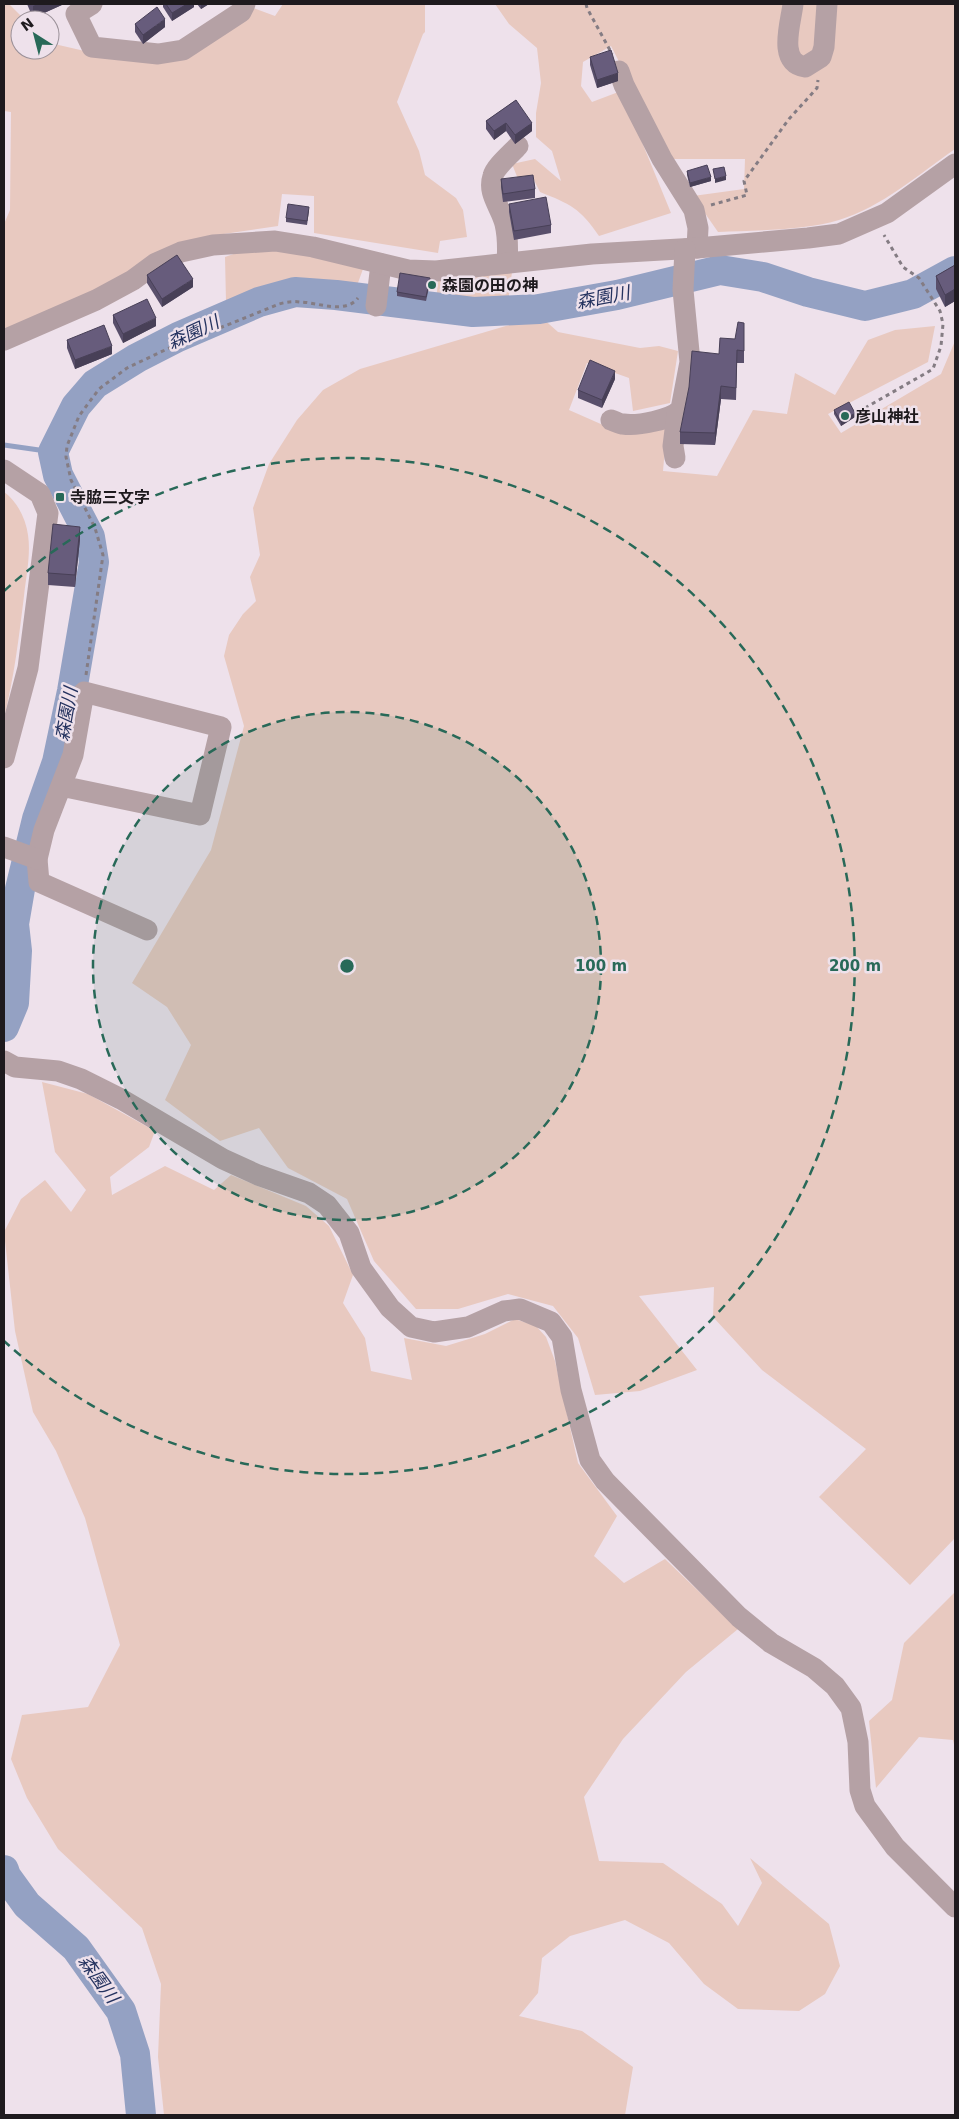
<svg xmlns="http://www.w3.org/2000/svg" width="959" height="2119" font-family="'DejaVu Sans','Noto Sans JP',sans-serif">
	<rect width="100%" height="100%" fill="#eee1eb"/>
	<g fill="#e8c9c0">
		<path d="M4 4H9L25 20H20V50H50V43L89 52 183 58 253 8 275 16 283 4H425V32L423 34 397 102 419 151 425 175 456 198 463 210 467 237 440 241 438 253 314 233V196L282 194 278 226 210 236 77 307 4 333V224L10 210 11 112 4 111Z"/>
		<path d="M495 4H955V149C919 174 882 207 839 220 802 231 756 230 718 232L693 196 744 189 745 159H669L611 46 583 62 581 86 592 102 621 91 671 213 599 236C580 208 570 204 540 192L533 178 518 179 512 164 535 159 561 181 552 151 536 137V113L541 83 537 48 509 24Z"/>
		<path d="M275 248 363 269 355 291 281 286 226 302 225 257 242 251Z"/>
		<path d="M512 272 508 302H436L438 281Z"/>
		<path d="M540 316 558 332 640 348 659 346 678 351 670 403 633 411 629 378 587 363 569 410 619 432 667 425 663 471 717 476 753 410 787 414 795 373 835 395 868 340 895 330 935 326 928 362 828 414 841 433 941 374 955 341V1538L910 1585 819 1497 866 1449 762 1370 713 1317 714 1287 639 1296 697 1370 640 1391 595 1395 578 1338 553 1306 508 1294 458 1309H416L374 1261 347 1199 288 1168 259 1128 220 1141 165 1100 191 1045 167 1007 132 983 211 850 244 726 224 656 229 635 243 614 256 601 250 577 260 555 253 508 269 464 297 420 323 390 360 369Z"/>
		<path d="M4 492C17 501 26 519 28 535 31 554 26 577 24 596 19 637 14 678 4 718Z"/>
		<path d="M42 1082 88 1094 155 1131 149 1147 110 1177 112 1195 165 1166 214 1190 231 1175 306 1206 329 1226 353 1275 343 1303 365 1338 371 1371 412 1380 404 1338 446 1346 485 1334 515 1319 536 1326 546 1337 555 1361 578 1463 617 1516 594 1556 624 1583 665 1559 738 1629 686 1672 623 1739 584 1797 599 1861 663 1863 722 1904 738 1926 762 1883 750 1858 829 1924 840 1966 825 1994 799 2011 738 2009 704 1984 669 1943 625 1920 570 1936 542 1958 538 1993 519 2016 582 2031 633 2067 625 2115H164L158 2057 161 1984 142 1928 58 1849 27 1798 11 1759 22 1715 88 1707 120 1645 85 1518 56 1451 33 1412 15 1331 4 1232 21 1199 45 1180 71 1212 86 1190 55 1152Z"/>
		<path d="M955 1592V1749L953 1740 919 1737 876 1788 869 1721 892 1700 904 1643Z"/>
	</g>
	<g fill="none" stroke-linecap="round" stroke-linejoin="round">
		<path stroke="#94a1c3" stroke-width="5" d="M4 445 53 452"/>
		<g stroke="#94a1c3" stroke-width="30">
			<path d="M4 1027 14 1003 17 951 14 924 20 889 37 819 57 762 72 691 94 562 90 537 58 475 53 452 76 406 95 384 137 358 178 337 259 302 295 292 336 295 473 312 539 309 617 295 720 270 763 277 808 292 865 306 913 294 955 271"/>
			<path d="M4 1870 6 1876 27 1905 76 1948 121 2011 135 2054 141 2115"/>
		</g>
		<g stroke="#847c83" stroke-width="3" stroke-dasharray="4 4" stroke-linecap="butt">
			<path d="M586 4 587 8 612 54"/>
			<path d="M711 205 747 195 744 181 789 119 817 88 818 80"/>
			<path d="M858 412 933 369 941 346 943 324 940 311 919 278 903 267 884 235"/>
			<path d="M86 675 103 555 95 528 71 480 66 457 67 446 79 416 99 389 127 368 165 350 279 304C286 302 293 301 300 302 317 302 345 315 358 298"/>
		</g>
		<g stroke="#b5a1a5" stroke-width="21">
			<path d="M92 4 76 14 92 47 158 54 183 50 241 12 245 4"/>
			<path d="M793 4C791 23 777 62 805 67L821 57 824 47 827 4"/>
			<path d="M619 71 624 85 662 159 694 210 698 228 697 248"/>
			<path d="M507 263C508 249 508 237 505 224 501 207 487 194 493 176 495 167 512 153 518 146"/>
			<path d="M376 306 381 264"/>
			<path d="M4 340 96 300 133 280 156 263 181 252 213 245 275 241 313 247 408 270 436 271 592 254 697 248 808 238 839 234 887 213 955 164"/>
			<path d="M611 420C615 421 619 424 623 424 637 426 672 420 681 409L690 362 683 290 685 249"/>
			<path d="M675 458 673 446 677 414"/>
			<path d="M4 470 40 494 48 513 28 668 4 758"/>
			<path d="M61 786 200 815 221 727 84 692 73 755 44 830 37 859 39 882 147 930"/>
			<path d="M4 847 37 859"/>
			<path d="M4 1061 15 1067 58 1071 81 1079 121 1099 223 1159 258 1175 309 1193 327 1205 349 1233 361 1268 390 1308 411 1327 434 1332 468 1327 504 1311 520 1309 551 1322 562 1337 571 1390 590 1460 605 1481 739 1617 771 1643 814 1668 835 1686 851 1708 858 1742 860 1790 865 1806 895 1847 955 1907"/>
		</g>
	</g>
	<g fill="#594f6b">
		<path d="M27 4H64L33 18Z"/>
		<path d="M163 4H194V7L172 21 163 7Z"/>
		<path d="M197 4H209L201 9Z"/>
		<path d="M135 24 165 27 143 44 135 32Z"/>
		<path d="M590 57 618 81 597 88 590 65Z"/>
		<path d="M516 100 532 131 515 144 506 131 494 140 486 129V121Z"/>
		<path d="M687 171 711 181 690 187 687 175Z"/>
		<path d="M501 179 535 189V198L503 202 501 187Z"/>
		<path d="M509 204 551 225V233L514 240 509 212Z"/>
		<path d="M309 211 307 225 286 222V218Z"/>
		<path d="M955 265V301L945 307 936 289V276Z"/>
		<path d="M147 275 193 287 162 307 147 283Z"/>
		<path d="M430 283 426 301 397 296V292Z"/>
		<path d="M113 315 156 326 123 343 113 323Z"/>
		<path d="M744 323V363H737L736 400 721 399 715 445 680 444V432L719 354 735 339Z"/>
		<path d="M67 340 112 354 75 369 67 348Z"/>
		<path d="M615 379 602 408 578 398V390Z"/>
		<path d="M834 410 855 417 841 426 834 414Z"/>
		<path d="M80 539 75 587 48 585V573Z"/>
	</g>
	<g fill="#484057">
		<path d="M37 4H64L33 18V6Z"/>
		<path d="M187 4H194V7L172 21V13Z"/>
		<path d="M201 4H209L201 9Z"/>
		<path d="M165 19V27L143 44V35Z"/>
		<path d="M618 73V81L597 88V80Z"/>
		<path d="M506 123V131L494 140V131Z"/>
		<path d="M532 123V131L515 144V135Z"/>
		<path d="M726 176V180L715 183V179Z"/>
		<path d="M711 177V181L690 187V183Z"/>
		<path d="M193 279V287L162 307V299Z"/>
		<path d="M955 289V301L945 307V295Z"/>
		<path d="M156 318V326L123 343V334Z"/>
		<path d="M112 346V354L75 369V360Z"/>
		<path d="M615 371V379L602 408V400Z"/>
		<path d="M721 386V399L715 445V433Z"/>
		<path d="M855 413V417L841 426V422Z"/>
		<path d="M80 527V539L75 587V575Z"/>
	</g>
	<g fill="#675c7c" stroke="#484057">
		<path d="M166 4H187L172 13Z"/>
		<path d="M157 7 165 19 143 35 135 24Z"/>
		<path d="M611 50 618 73 597 80 590 57Z"/>
		<path d="M516 100 532 123 515 135 506 123 494 131 486 121Z"/>
		<path d="M707 165 711 177 690 183 687 171Z"/>
		<path d="M724 167 726 176 715 179 713 169Z"/>
		<path d="M533 175 535 189 503 194 501 179Z"/>
		<path d="M546 197 551 225 514 231 509 204Z"/>
		<path d="M288 204 309 207 307 221 286 218Z"/>
		<path d="M177 255 193 279 162 299 147 275Z"/>
		<path d="M955 265V289L945 295 936 276Z"/>
		<path d="M400 273 430 278 426 297 397 292Z"/>
		<path d="M147 299 156 318 123 334 113 315Z"/>
		<path d="M738 322 744 323V351L737 350 736 388 721 386 715 433 680 432 689 387 692 351 719 354 720 338 735 339Z"/>
		<path d="M104 325 112 346 75 360 67 340Z"/>
		<path d="M590 360 615 371 602 400 578 390Z"/>
		<path d="M849 402 855 413 841 422 834 410Z"/>
		<path d="M53 524 80 527 75 575 48 573Z"/>
	</g>
	<circle cx="347" cy="966" r="254" fill="#286958" fill-opacity=".12"/>
	<g fill="none" stroke="#286958" stroke-width="2.5" stroke-dasharray="9 6">
		<circle cx="347" cy="966" r="254"/>
		<path d="M4 591A508 508 0 1 1 4 1341"/>
	</g>
	<g fill="#286958" stroke="#eee1eb" stroke-width="2">
		<circle cx="432" cy="285" r="5"/>
		<circle cx="845" cy="416" r="5"/>
		<rect x="55" y="492" width="10" height="10" rx="2.5"/>
	</g>
	<g text-anchor="middle" dominant-baseline="central" stroke-width="5" stroke-linejoin="round" paint-order="stroke">
		<g font-size="16" font-weight="bold" fill="#1e1a1e" stroke="#eee1eb" text-anchor="start">
			<text x="442" y="285">森園の田の神</text>
			<text x="855" y="416">彦山神社</text>
			<text x="70" y="497">寺脇三文字</text>
		</g>
		<g font-size="18" font-style="italic" fill="#24325f" stroke="#eee1eb">
			<text transform="translate(603 297) rotate(-11)">森園川</text>
			<text transform="translate(193 332) rotate(-25)">森園川</text>
			<text transform="translate(66 714) rotate(-80)">森園川</text>
			<text transform="translate(99 1979) rotate(54)">森園川</text>
		</g>
	</g>
	<circle cx="347" cy="966" r="8" fill="#286958" stroke="#eee1eb" stroke-width="2.5"/>
	<g font-size="15" text-anchor="middle" font-weight="bold" fill="#286958" stroke="#eee1eb" stroke-width="5" stroke-linejoin="round" paint-order="stroke">
		<text x="601" y="971">100 m</text>
		<text x="855" y="971">200 m</text>
	</g>
	<rect width="959" height="2119" fill="none" stroke="#1e1a1e" stroke-width="10"/>
	<g transform="translate(35 35) rotate(324)"><circle r="24" fill="#eee1eb" stroke="#9b9199"/>
	<path d="M0-4L9 19L0 12L-9 19Z" fill="#286958"/>
	<text y="-8" font-size="14" font-weight="bold" text-anchor="middle" fill="#1e1a1e">N</text>
	</g>
</svg>
